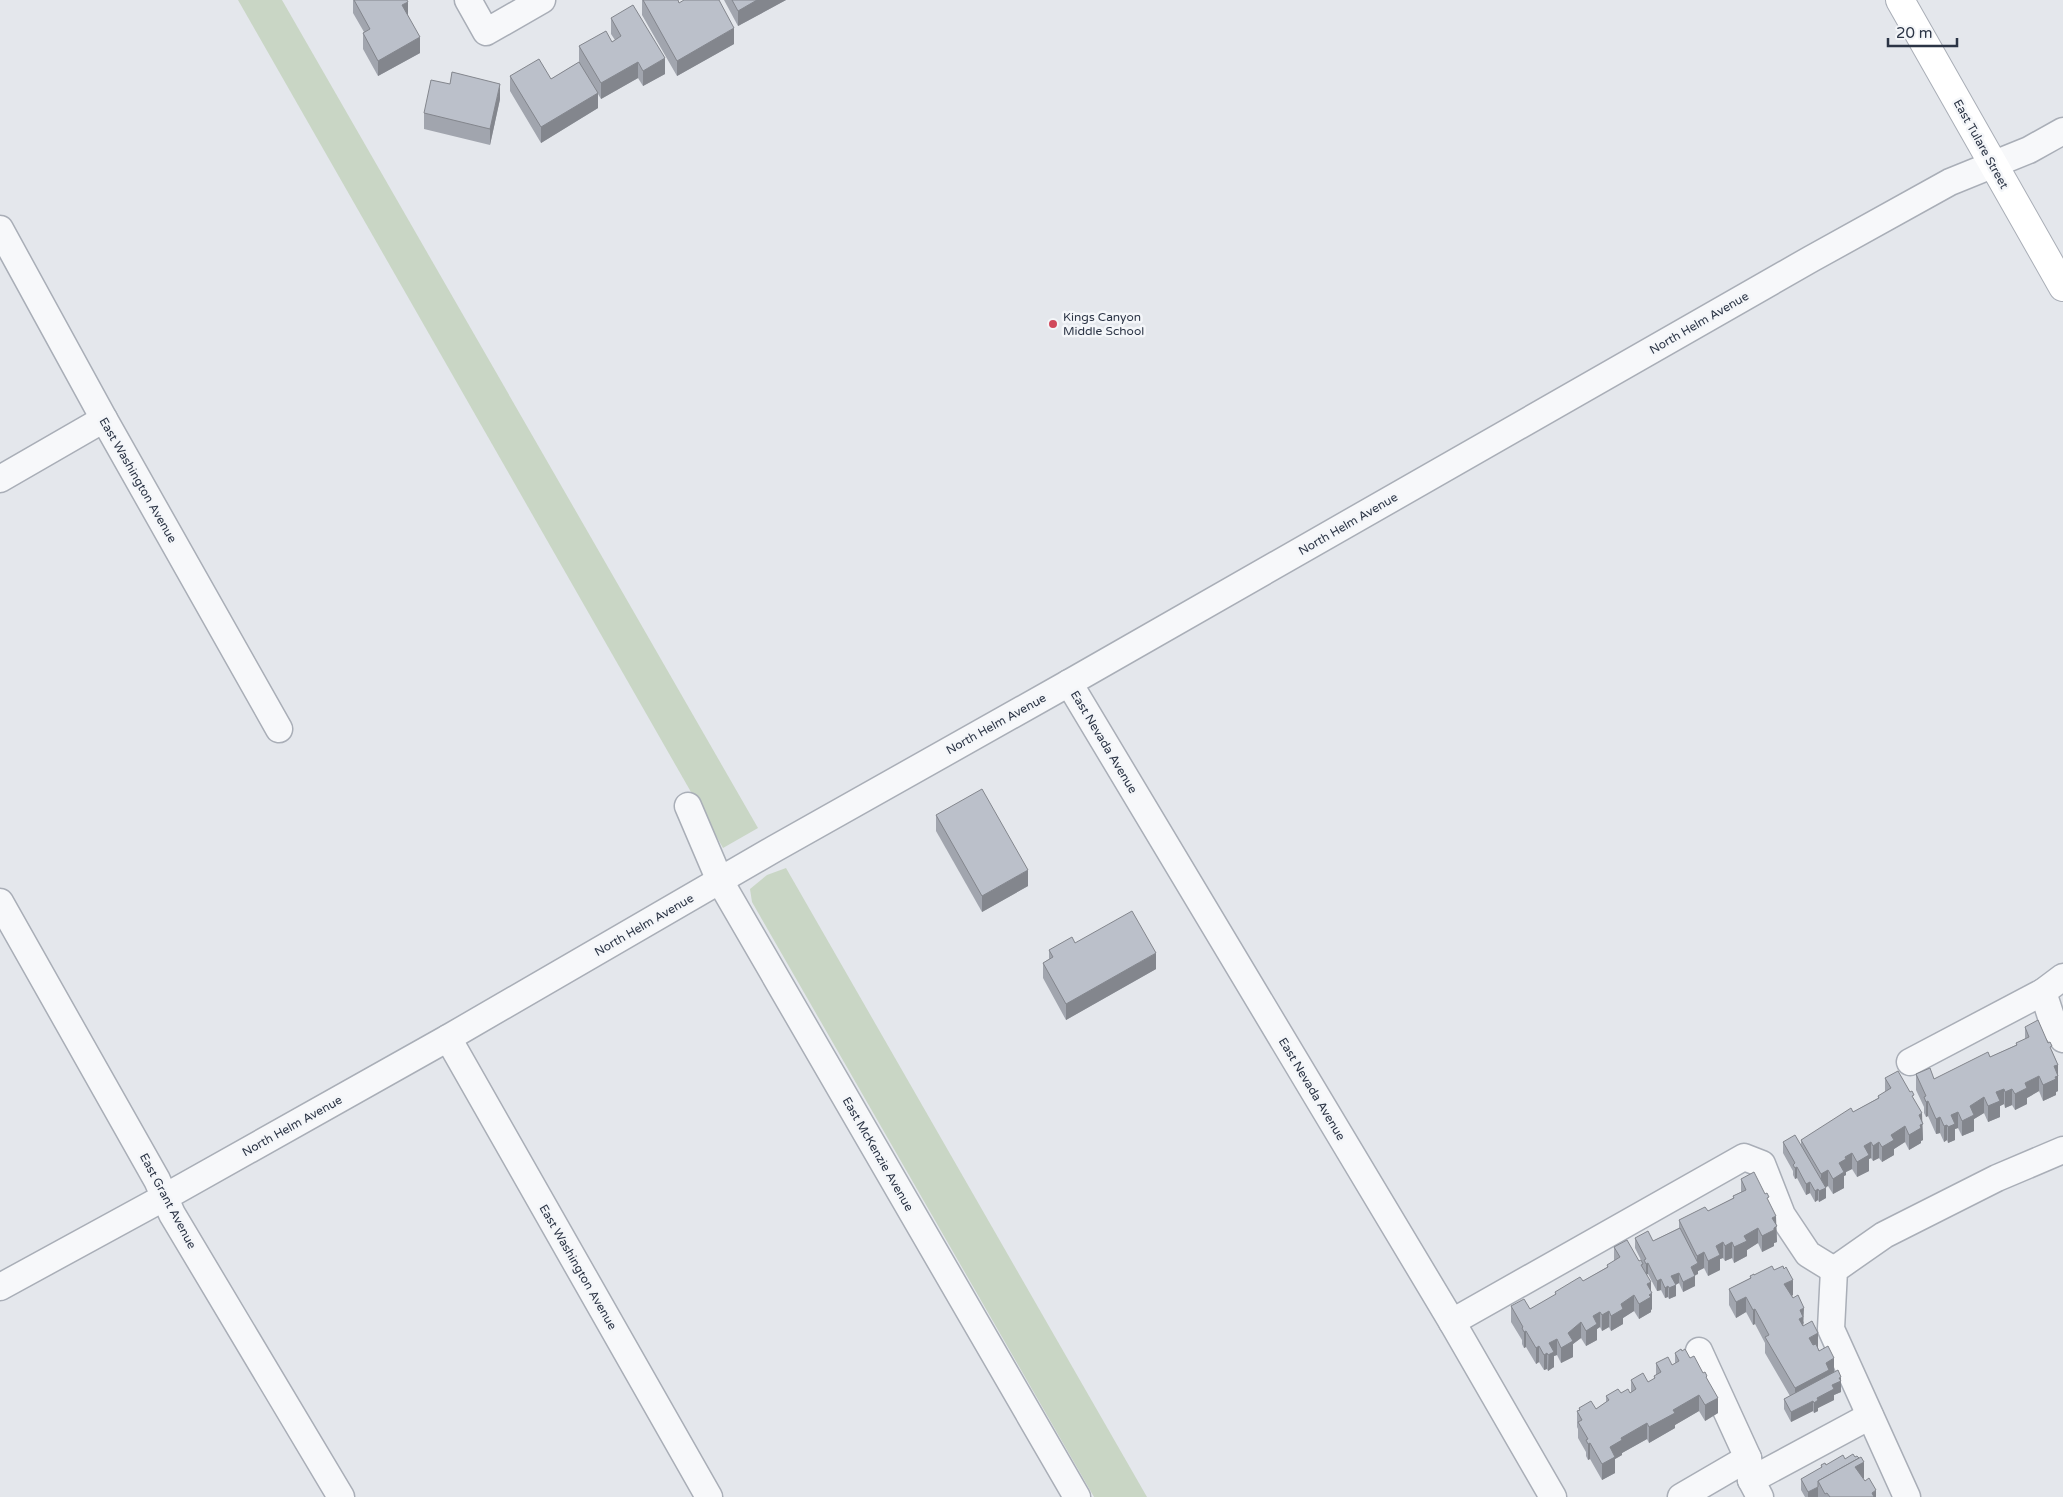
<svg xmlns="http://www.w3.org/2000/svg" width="2063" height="1497" font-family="'Varela Round',sans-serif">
	<rect width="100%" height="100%" fill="#e4e7ec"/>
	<g fill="#c9d6c5">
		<path d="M238 0H282L758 828 723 848Z"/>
		<path d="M786 868 1147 1497H1094L752 902 750 889 767 875Z"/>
	</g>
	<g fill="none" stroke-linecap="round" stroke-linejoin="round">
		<g stroke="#a9aeb7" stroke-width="29">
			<g id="minor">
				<path d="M468 0 486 32 542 0"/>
				<path d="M0 229 104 419 279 729"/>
				<path d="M0 479 104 419"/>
				<path d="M1069 683 1452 1322 1553 1497"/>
				<path d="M688 806 720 881 1077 1497"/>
				<path d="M0 902 157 1180 172 1214 341 1497"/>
				<path d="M2063 977 2043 992 2055 1029 2063 1039"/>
				<path d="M448 1038 709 1497"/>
				<path d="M1910 1062 2043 992"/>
				<path d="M0 1287 165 1197 448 1038 774 849 1069 683 1811 259 1950 182 2029 150 2063 131"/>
				<path d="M1452 1322 1744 1157 1762 1164 1782 1215 1808 1254 1834 1270"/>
				<path d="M1699 1351 1748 1458 1751 1480"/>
				<path d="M1681 1497 1748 1458"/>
				<path d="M1760 1497 1751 1480 1870 1416"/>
				<path d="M1907 1497 1831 1329 1834 1270 1884 1235 1997 1178 2063 1150"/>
			</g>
		</g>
		<g stroke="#a9aeb7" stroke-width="30">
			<path id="secondary" d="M1900 0 2063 287"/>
		</g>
		<use href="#minor" stroke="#f7f8fa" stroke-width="26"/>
		<use href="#secondary" stroke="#fff" stroke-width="28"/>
	</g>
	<g fill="#a1a5ae">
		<path d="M353 0H407L408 16 420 53 378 76 363 49V33L364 32 353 13Z"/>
		<path d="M642 0H678L679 3 734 44 677 76 642 15Z"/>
		<path d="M724 0H786L738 26Z"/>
		<path d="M611 18 665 74 643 86 638 78 601 99 598 94V108L541 143 510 91V76L551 79 579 62V46L612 42 615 40 611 34Z"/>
		<path d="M500 99 490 145 424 129V113Z"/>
		<path d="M936 815 1028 886 982 912 936 831Z"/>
		<path d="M1075 943 1156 969 1066 1020 1043 978V963L1049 959V950Z"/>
		<path d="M2025 1027 2052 1051 2058 1065V1091L2056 1092V1095L2043 1101 2039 1091 2027 1098V1104L2015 1110 2012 1105 2005 1108 2004 1104 2000 1106V1117L1988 1122 1984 1113 1974 1119V1131L1962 1136 1958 1128 1955 1129V1140L1948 1143 1947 1140 1944 1142 1940 1133 1936 1134 1928 1116 1926 1117 1924 1113V1107L1916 1090V1074L1934 1079 1990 1057 2016 1045V1043L2025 1039Z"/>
		<path d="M1885 1078 1914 1099 1922 1122 1923 1140 1921 1141V1143L1909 1150 1905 1142 1894 1149V1155L1882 1162 1879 1158 1873 1161 1871 1158 1869 1159V1171L1857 1177 1852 1169 1846 1172V1175L1844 1176V1188L1833 1194 1828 1186 1825 1187 1826 1198 1819 1202 1818 1200 1815 1202 1810 1193 1806 1195 1797 1178 1795 1179 1793 1175V1171L1783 1153V1142L1801 1145V1140L1853 1112 1878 1098V1096L1885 1092Z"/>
		<path d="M1741 1179 1769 1202 1776 1225 1777 1242 1774 1243V1246L1762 1252 1758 1243 1747 1250V1256L1734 1263 1732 1258 1725 1261 1723 1258 1720 1259V1270L1708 1276 1704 1268 1698 1271V1274L1695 1275V1286L1683 1292 1679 1283 1675 1285 1676 1296 1669 1299 1668 1297 1665 1298 1661 1290 1657 1291 1648 1274H1647L1651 1291 1652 1309 1651 1310V1312L1639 1319 1634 1311 1623 1318V1324L1611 1331 1609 1327 1602 1331 1600 1327 1597 1329V1340L1586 1346 1581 1338 1573 1344V1357L1561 1363 1557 1355 1554 1356V1367L1548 1371 1547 1369 1544 1370 1539 1362 1536 1364 1526 1347 1524 1348 1522 1344V1340L1511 1322V1306L1530 1309 1555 1295V1292L1583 1281 1607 1267V1265L1614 1261V1247L1639 1261 1642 1262 1635 1248V1238L1653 1241 1679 1228V1220L1708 1211 1733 1198V1196L1741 1192Z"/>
		<path d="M1774 1270 1793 1295 1792 1296 1804 1323 1803 1324V1326L1834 1372 1841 1387V1392L1834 1395V1400L1818 1408V1411L1814 1413 1813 1411 1791 1422 1784 1409V1399L1790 1396 1765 1353V1343L1755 1324 1753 1325 1746 1312 1736 1318 1729 1305V1289L1750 1278V1276Z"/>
		<path d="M1682 1351 1690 1358 1707 1380 1718 1413 1705 1421 1699 1411 1675 1425V1428L1649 1443 1647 1439 1622 1453V1455L1615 1459V1473L1602 1480 1590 1459 1588 1460 1586 1456V1452L1578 1438V1429L1577 1427V1411L1579 1410V1408L1596 1409 1606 1402V1396L1630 1393 1631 1392V1380L1648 1382 1654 1379V1376L1656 1375V1363L1672 1365 1675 1364V1353Z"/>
		<path d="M1845 1459 1864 1478 1863 1479 1876 1497H1805L1801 1490V1479L1821 1468V1465H1826Z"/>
	</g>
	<g fill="#83868d">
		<path d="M757 0H786L738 26V11Z"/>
		<path d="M408 2V17L402 5Z"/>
		<path d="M734 28V44L677 76V61Z"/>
		<path d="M420 37V53L378 76V61Z"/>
		<path d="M665 58V74L643 86V71Z"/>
		<path d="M638 62V78L601 99V83Z"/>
		<path d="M500 84V99L490 145V129Z"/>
		<path d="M598 93V108L541 143V127Z"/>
		<path d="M1028 870V886L982 912V896Z"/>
		<path d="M1156 953V969L1066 1020V1004Z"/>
		<path d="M2058 1065V1091L2056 1092V1095L2043 1101V1085L2054 1066Z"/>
		<path d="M2039 1076V1091L2027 1098V1104L2015 1110V1094L2025 1083Z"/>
		<path d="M2004 1089V1104L2000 1106V1117L1988 1122V1106L1996 1092Z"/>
		<path d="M2012 1089V1105L2005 1108V1092Z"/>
		<path d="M1984 1097V1113L1974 1119V1131L1962 1136V1121L1970 1106Z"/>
		<path d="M1928 1101V1116L1926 1117V1102Z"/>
		<path d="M1958 1112V1128L1955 1129V1140L1948 1143V1127L1951 1115Z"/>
		<path d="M1922 1113 1923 1140 1921 1141V1143L1909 1150V1135L1919 1115Z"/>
		<path d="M1940 1117V1133L1936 1134V1119Z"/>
		<path d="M1947 1125V1140L1944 1142V1126Z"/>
		<path d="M1905 1126V1142L1894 1149V1155L1882 1162V1147L1891 1135Z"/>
		<path d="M1871 1142V1158L1869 1159V1171L1857 1177V1162L1864 1146Z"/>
		<path d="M1879 1142V1158L1873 1161V1146Z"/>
		<path d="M1852 1153V1169L1846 1172V1175L1844 1176V1188L1833 1194V1179L1839 1163 1845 1157Z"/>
		<path d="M1797 1167V1178L1795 1179V1168Z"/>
		<path d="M1828 1170V1186L1821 1190V1174Z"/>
		<path d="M1810 1182V1193L1806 1195V1184Z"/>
		<path d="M1826 1188V1198L1819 1202V1191Z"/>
		<path d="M1818 1189V1200L1815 1202V1191Z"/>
		<path d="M1776 1216 1777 1242 1774 1243V1246L1762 1252V1236L1772 1218Z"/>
		<path d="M1758 1228V1243L1747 1250V1256L1734 1263V1247L1744 1236Z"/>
		<path d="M1723 1242V1258L1720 1259V1270L1708 1276V1261L1716 1246Z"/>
		<path d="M1732 1242V1258L1725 1261V1246Z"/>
		<path d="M1704 1252V1268L1698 1271V1274L1691 1277V1267L1697 1264V1256Z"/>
		<path d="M1648 1263V1274L1646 1275V1264Z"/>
		<path d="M1679 1273V1283L1671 1287V1276Z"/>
		<path d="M1695 1276V1286L1683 1292V1282Z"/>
		<path d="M1661 1279V1290L1657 1291V1281Z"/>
		<path d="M1793 1280V1295L1784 1300V1284Z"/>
		<path d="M1651 1282V1294L1652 1293V1309L1651 1310V1312L1639 1319V1304L1647 1284Z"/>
		<path d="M1676 1285V1296L1669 1299V1288Z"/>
		<path d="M1668 1286V1297L1665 1298V1288Z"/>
		<path d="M1634 1295V1311L1623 1318V1324L1611 1331V1316L1621 1304Z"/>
		<path d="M1746 1297V1312L1736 1318V1302Z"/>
		<path d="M1804 1308 1803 1332 1799 1334 1800 1310Z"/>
		<path d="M1755 1309V1324L1753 1325V1310Z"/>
		<path d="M1609 1311V1327L1602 1331V1315Z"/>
		<path d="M1600 1312V1327L1597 1329V1340L1586 1346V1331L1593 1316Z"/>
		<path d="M1581 1322V1338L1573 1344V1357L1561 1363V1348L1568 1333Z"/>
		<path d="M1526 1331V1347L1524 1348V1332Z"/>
		<path d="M1818 1333V1349L1809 1353V1338Z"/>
		<path d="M1557 1339V1355L1554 1356V1367L1548 1371 1549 1343Z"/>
		<path d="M1539 1346V1362L1536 1364V1348Z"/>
		<path d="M1547 1353V1369L1544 1370V1355Z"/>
		<path d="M1834 1358V1374L1795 1404V1388L1826 1363Z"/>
		<path d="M1841 1377V1392L1834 1395V1400L1818 1408V1411L1814 1413V1403L1817 1398Z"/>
		<path d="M1699 1395V1411L1675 1425V1428L1649 1443V1427L1673 1410Z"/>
		<path d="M1718 1398V1413L1705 1421V1405Z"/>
		<path d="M1813 1401V1411L1791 1422V1412Z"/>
		<path d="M1647 1423V1439L1622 1453V1455L1615 1459V1473L1602 1480V1464L1610 1447 1621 1438Z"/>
		<path d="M1590 1443V1459L1588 1460V1444Z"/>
		<path d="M1864 1462V1478L1855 1483 1820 1485Z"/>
		<path d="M1818 1487V1497H1808V1492Z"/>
		<path d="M1876 1490V1497H1872V1493Z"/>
	</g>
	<g fill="#bbc0ca" stroke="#83868d">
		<path d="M354 0H407L408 2 402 5 420 37 378 61 363 33 370 29Z"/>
		<path d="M643 0H678L679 3 684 0H719L734 28 677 61Z"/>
		<path d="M732 0H757L738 11Z"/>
		<path d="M633 5 665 58 643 71 638 62 601 83 579 46 606 31 612 42 621 36 611 18Z"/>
		<path d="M539 59 551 79 579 62 598 93 541 127 510 76Z"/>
		<path d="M452 72 500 84 490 129 424 113 431 80 450 84Z"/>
		<path d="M982 789 1028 870 982 896 936 815Z"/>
		<path d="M1132 911 1156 953 1066 1004 1043 963 1053 957 1049 950 1072 937 1075 943Z"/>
		<path d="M2038 1020 2048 1043 2050 1042 2052 1046 2050 1047 2058 1065 2054 1066 2058 1076 2055 1077 2056 1079 2043 1085 2039 1076 2025 1083 2027 1088 2015 1094 2012 1089 2005 1092 2004 1089 1996 1092 2000 1101 1988 1106 1984 1097 1970 1106 1974 1115 1962 1121 1958 1112 1951 1115 1955 1124 1948 1127 1947 1125 1944 1126 1940 1117 1936 1119 1928 1101 1926 1102 1924 1097 1926 1096 1916 1074 1930 1068 1934 1079 1988 1052 1990 1057 2017 1045 2016 1043 2029 1037 2025 1027Z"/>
		<path d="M1898 1071 1910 1092 1912 1091 1914 1095 1912 1096 1922 1113 1919 1115 1923 1124 1920 1125 1921 1128 1909 1135 1905 1126 1891 1135 1894 1140 1882 1147 1879 1142 1873 1146 1871 1142 1864 1146 1869 1155 1857 1162 1852 1153 1845 1157 1846 1159 1839 1163 1844 1172 1833 1179 1828 1170 1821 1174 1801 1140 1851 1108 1853 1112 1879 1098 1878 1096 1891 1088 1885 1078Z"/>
		<path d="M1795 1135 1826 1188 1819 1191 1818 1189 1815 1191 1810 1182 1806 1184 1797 1167 1795 1168 1793 1165 1795 1163 1783 1142Z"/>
		<path d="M1754 1172 1765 1194 1767 1193 1769 1197 1767 1198 1776 1216 1772 1218 1777 1226 1774 1228V1230L1762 1236 1758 1228 1744 1236 1747 1241 1734 1247 1732 1242 1725 1246 1723 1242 1716 1246 1720 1255 1708 1261 1704 1252 1697 1256 1679 1220 1705 1207 1708 1211 1734 1198 1733 1196 1746 1190 1741 1179Z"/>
		<path d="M1680 1228 1698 1263 1691 1267 1695 1276 1683 1282 1679 1273 1671 1276 1676 1285 1669 1288 1668 1286 1665 1288 1661 1279 1657 1281 1648 1263 1646 1264 1644 1260 1646 1259 1635 1238 1648 1231 1653 1241Z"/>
		<path d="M1627 1240 1639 1261 1641 1260 1643 1264 1641 1265 1651 1282 1647 1284 1652 1293 1649 1295 1651 1297 1639 1304 1634 1295 1621 1304 1623 1309 1611 1316 1609 1311 1602 1315 1600 1312 1593 1316 1597 1324 1586 1331 1581 1322 1568 1333 1573 1341 1561 1348 1557 1339 1549 1343 1554 1352 1548 1355 1547 1353 1544 1355 1539 1346 1536 1348 1526 1331 1524 1332 1522 1328 1523 1327 1511 1306 1524 1299 1530 1309 1556 1294 1555 1292 1580 1277 1583 1281 1608 1267 1607 1265 1620 1257 1614 1247Z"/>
		<path d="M1772 1266 1774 1270 1783 1266 1784 1269 1786 1267 1793 1280 1784 1284 1793 1298 1798 1295 1804 1308 1800 1310 1803 1317 1799 1319 1803 1326 1812 1321 1818 1333 1809 1338 1813 1345 1816 1344 1819 1351 1828 1346 1834 1358 1826 1363 1829 1370 1795 1388 1765 1337 1769 1335 1755 1309 1753 1310 1746 1297 1736 1302 1729 1289 1751 1278 1750 1276 1754 1274V1275Z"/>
		<path d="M1681 1349 1682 1351 1685 1349 1690 1358 1694 1356 1703 1373 1705 1372 1707 1376 1706 1377 1718 1398 1705 1405 1699 1395 1673 1410 1675 1413 1649 1427 1647 1423 1621 1438 1622 1440 1610 1447 1615 1457 1602 1464 1590 1443 1588 1444 1586 1440 1588 1439 1578 1422 1582 1420 1577 1411 1580 1410 1579 1408 1591 1401 1596 1409 1609 1400 1606 1396 1618 1389 1621 1393 1628 1389 1630 1393 1636 1389 1631 1380 1643 1373 1648 1382 1655 1378 1654 1376 1661 1372 1656 1363 1668 1357 1672 1365 1679 1361 1675 1353Z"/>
		<path d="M1838 1370 1841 1377 1839 1378 1841 1381 1832 1385 1834 1389 1817 1398 1818 1400 1814 1403 1813 1401 1791 1412 1784 1399Z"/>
		<path d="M1853 1454 1855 1457 1857 1456 1859 1458 1818 1481V1487L1808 1492 1801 1479 1822 1467 1821 1465 1825 1463 1826 1465 1843 1455 1845 1459Z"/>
		<path d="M1861 1457 1864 1462 1855 1467 1865 1481 1869 1478 1876 1490 1872 1493 1874 1497H1830L1827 1493 1825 1494 1818 1481Z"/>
	</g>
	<circle fill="#d1495b" stroke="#f4f6f9" stroke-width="2" cx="1053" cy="324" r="5"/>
	<g text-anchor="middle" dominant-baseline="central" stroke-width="5" stroke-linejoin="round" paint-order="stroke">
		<g font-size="12" fill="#2b3445" stroke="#f4f6f9">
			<text transform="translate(1981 144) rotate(61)">East Tulare Street</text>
			<text transform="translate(1699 323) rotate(-30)">North Helm Avenue</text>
			<text transform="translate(138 480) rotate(60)">East Washington Avenue</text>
			<text transform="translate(1348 524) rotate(-30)">North Helm Avenue</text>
			<text transform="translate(996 724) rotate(-29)">North Helm Avenue</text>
			<text transform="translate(1104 742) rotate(59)">East Nevada Avenue</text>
			<text transform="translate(644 925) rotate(-30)">North Helm Avenue</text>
			<text transform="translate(1312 1089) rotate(59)">East Nevada Avenue</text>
			<text transform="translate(292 1126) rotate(-29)">North Helm Avenue</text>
			<text transform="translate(878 1154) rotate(60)">East McKenzie Avenue</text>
			<text transform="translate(168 1201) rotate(62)">East Grant Avenue</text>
			<text transform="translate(578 1267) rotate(60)">East Washington Avenue</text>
		</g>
		<g font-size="12" fill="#2b3445" stroke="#f4f6f9" text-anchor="start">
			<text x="1063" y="317">Kings Canyon<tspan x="1063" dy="14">Middle School</tspan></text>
		</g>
	</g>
	<path d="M1888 38v8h69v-8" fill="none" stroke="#2b3445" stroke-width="2.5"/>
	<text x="1896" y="38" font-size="15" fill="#2b3445" stroke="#f4f6f9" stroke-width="4" paint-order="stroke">20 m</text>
</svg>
